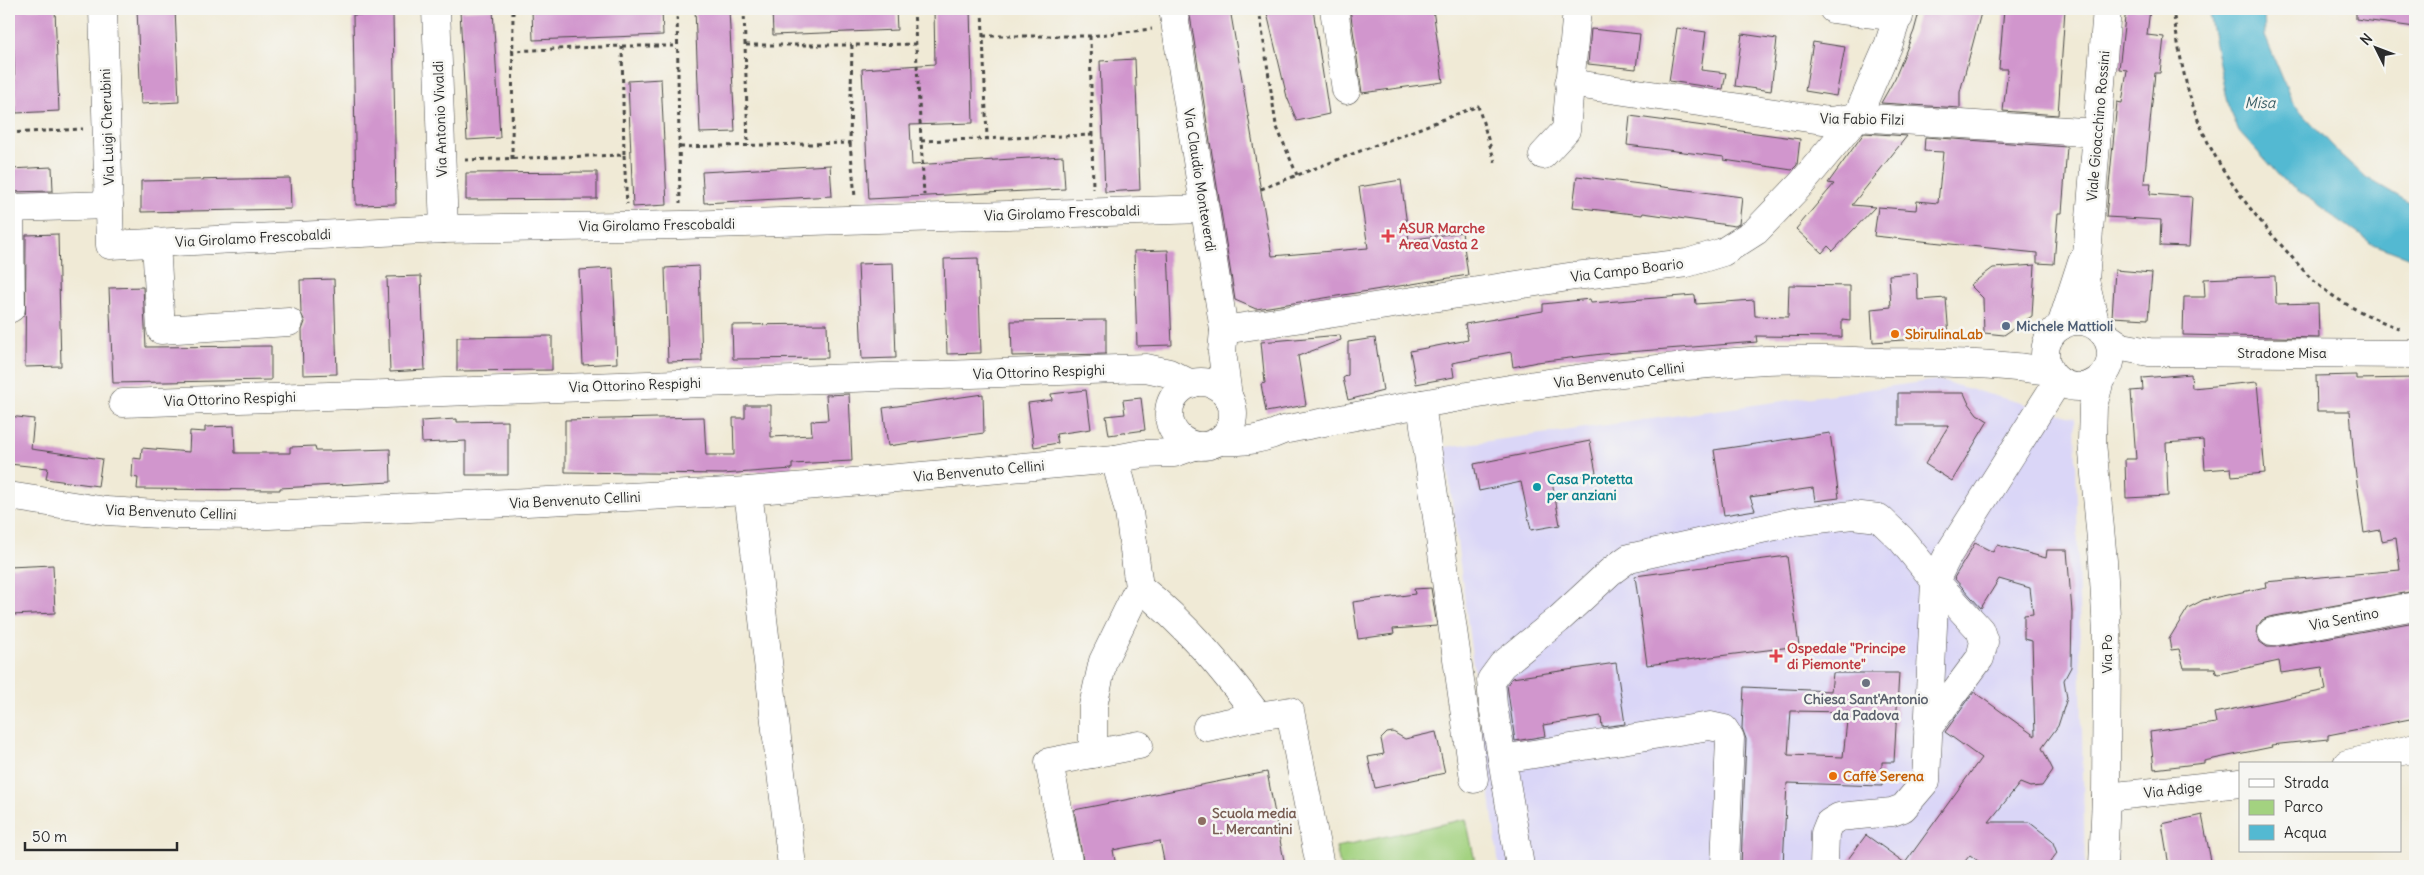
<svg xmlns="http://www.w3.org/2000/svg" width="2424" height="875" font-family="Delius,sans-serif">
	<rect width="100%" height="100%" fill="#f6f6f2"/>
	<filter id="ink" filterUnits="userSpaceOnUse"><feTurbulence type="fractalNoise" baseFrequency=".02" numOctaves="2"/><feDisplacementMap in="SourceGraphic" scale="10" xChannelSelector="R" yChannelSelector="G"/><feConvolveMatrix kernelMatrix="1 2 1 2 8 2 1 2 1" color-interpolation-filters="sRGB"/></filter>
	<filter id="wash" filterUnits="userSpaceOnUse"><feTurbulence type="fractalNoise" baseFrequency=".0096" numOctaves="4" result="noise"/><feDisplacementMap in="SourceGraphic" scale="20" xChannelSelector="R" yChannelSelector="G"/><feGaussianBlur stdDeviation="1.12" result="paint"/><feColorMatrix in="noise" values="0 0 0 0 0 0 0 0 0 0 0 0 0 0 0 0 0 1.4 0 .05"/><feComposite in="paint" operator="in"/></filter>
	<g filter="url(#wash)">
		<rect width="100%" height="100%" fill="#f0ead6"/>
		<path fill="#dad6f7" d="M1937 380 2075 418 2085 866H1499L1445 447Z"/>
		<path fill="#a3d280" stroke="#677e56" d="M1466 819 1476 866H1340L1336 847Z"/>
		<path fill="#53b9d2" stroke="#3f727e" d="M2208 9H2264L2265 36 2293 103 2342 156 2364 176 2415 206V260L2371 243 2282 179 2239 131 2227 103Z"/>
		<g id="blocks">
			<g fill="#d196cd" fill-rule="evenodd">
				<path d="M12 9H55L59 111 16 113Z"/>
				<path d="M137 9H175L179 102 141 104Z"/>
				<path d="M493 9 500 138 467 140 460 11Z"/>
				<path d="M566 9H662L663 35 533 40 532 10Z"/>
				<path d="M695 9H729L735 132 700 133Z"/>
				<path d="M772 9H896L897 30 773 35Z"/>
				<path d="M934 9H970L973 123 910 125 912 165 1063 156 1065 189 869 199 862 69 935 64Z"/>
				<path d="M1189 9H1230L1272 256 1368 248 1359 187 1401 180 1409 240 1462 232 1468 275 1256 309 1235 300Z"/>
				<path d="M1266 9H1313L1329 114 1297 121 1287 97Z"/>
				<path d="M1350 9H1433L1443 82 1362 93Z"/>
				<path d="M1920 9H1982L1960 92V108L1881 103 1895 78 1914 31Z"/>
				<path d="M2004 9H2065L2058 115 2003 111 2008 69H1999Z"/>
				<path d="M2126 9H2150L2147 35 2164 37 2160 73H2155L2144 183H2151L2150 194 2192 197 2189 247 2160 246 2161 220 2106 217 2117 102 2122 103 2127 70 2119 69Z"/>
				<path d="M2356 9H2415V27L2356 19Z"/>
				<path d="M393 14 396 204 356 205 353 15Z"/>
				<path d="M1677 28 1706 32 1701 70 1726 73 1723 89 1669 81Z"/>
				<path d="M1591 29 1640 34 1636 69 1588 64Z"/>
				<path d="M1742 34 1777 39 1771 91 1735 86Z"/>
				<path d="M1813 42 1845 47 1836 96 1805 91Z"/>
				<path d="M1135 59 1140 190 1105 192 1100 61Z"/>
				<path d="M661 79 667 205 633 207 628 81Z"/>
				<path d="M1630 116 1800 139 1797 165 1792 170 1724 160V157L1627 145Z"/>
				<path d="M1864 133 1907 136 1852 205 1875 207 1833 251 1828 246 1822 253 1796 229 1834 184 1828 183Z"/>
				<path d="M1925 137 2067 147 2062 213H2058L2054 264 2037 263V253L1874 236 1878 207 1916 210 1917 201 1938 203 1943 152 1924 151Z"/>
				<path d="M830 165 832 196 704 203 702 172Z"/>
				<path d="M52 167 53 191 9 192V169Z"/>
				<path d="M597 172V199L466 200V173Z"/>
				<path d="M1577 176 1742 197 1739 224 1735 226 1643 213 1642 215 1573 207Z"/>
				<path d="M290 178 291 209 141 212V181Z"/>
				<path d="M58 234 61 366 25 367 26 235Z"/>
				<path d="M1168 250 1172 345 1137 346 1134 251Z"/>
				<path d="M978 258 981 353 947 354 944 259Z"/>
				<path d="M893 263 896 358 862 359 858 264Z"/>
				<path d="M2035 265 2032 316 2004 335 1984 333 1983 298 1970 285 1993 268Z"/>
				<path d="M699 266 702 361 668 362 665 268Z"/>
				<path d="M613 268 617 363 583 365 579 270Z"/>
				<path d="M2115 270 2152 273 2148 319 2112 317Z"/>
				<path d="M1917 273 1918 300 1946 298 1949 337 1873 342 1871 309 1891 307 1889 275Z"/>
				<path d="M421 276 425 370 390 372 387 277Z"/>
				<path d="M2275 276 2276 304 2318 303 2319 338 2183 335 2184 297H2205L2204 279Z"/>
				<path d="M334 279 337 374 303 375 302 330 305 322 301 313 300 280Z"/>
				<path d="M1789 285 1850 286V320L1842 319V337L1756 336 1757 342 1602 354 1537 362 1513 367 1511 352 1452 363 1454 377 1416 384 1410 351 1468 340 1465 324 1543 311V304L1590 299 1591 303 1695 295 1696 304 1754 300 1755 316 1788 317Z"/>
				<path d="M143 287 146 347 271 346V380L113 383 109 288Z"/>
				<path d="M1106 320V354L1012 356 1011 321Z"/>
				<path d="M827 324 828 358 733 359 732 325Z"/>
				<path d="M1340 335 1341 340 1298 356 1306 405 1266 412 1261 384 1265 383 1261 342Z"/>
				<path d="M552 336V370L457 371V337Z"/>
				<path d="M1375 338 1383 391 1348 400 1343 378 1348 375V342Z"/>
				<path d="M2191 374 2192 388 2257 382 2265 473 2232 476 2231 468 2205 470 2203 440 2166 443 2168 496 2126 498 2125 459H2136L2131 391 2143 390 2142 378Z"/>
				<path d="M2356 375V379L2415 378V591L2269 617 2262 620 2258 626 2257 634 2260 642 2267 647H2275L2415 622V718L2328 735V739L2271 745 2272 747 2204 761V763L2154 769 2150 732 2216 723 2214 713 2326 690 2322 667 2281 673 2279 661 2219 674 2216 673 2215 668H2184L2179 649 2171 650 2169 639 2188 608 2203 600 2266 587 2265 582 2400 570 2396 538 2382 541 2380 530 2364 533 2354 461 2350 411H2317L2316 376Z"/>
				<path d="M1086 390 1091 429 1056 434 1058 443 1034 447 1028 403 1052 400 1051 394Z"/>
				<path d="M1898 393H1964L1968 402 1977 414 1988 421 1952 481 1925 464 1949 425H1898Z"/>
				<path d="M849 394 852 461 792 464V469L723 474 565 472V420L704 417 706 455H734L733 418H745V405H771V437L812 435 811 421 828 420 826 395Z"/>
				<path d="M983 394 984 433 888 446 883 408Z"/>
				<path d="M1141 398 1145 430 1109 435 1106 416 1125 414 1123 400Z"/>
				<path d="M9 416 34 419 31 449 102 459 98 486 46 479 48 468 9 464Z"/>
				<path d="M457 419V422L508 421V475H466V441L422 443 421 421Z"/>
				<path d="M234 426 235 453H290V447L315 446 316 451H328L390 449 391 482 280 488V490L137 489 138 478 132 477 133 458 141 459 142 448 189 452 190 431 205 432V427Z"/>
				<path d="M1830 433 1839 498 1815 501 1813 488 1750 497 1755 510 1724 515 1714 450Z"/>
				<path d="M1590 441 1596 473 1552 481 1560 525 1531 530 1521 482 1479 491 1474 464Z"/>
				<path d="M1975 543 1993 552 1997 545 2046 558 2047 550H2067L2072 612 2071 667 2064 680 2067 698 2058 726 2042 748 2053 770 2042 786 2030 787 2020 783 1989 822H2029L2052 840 2057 853 2047 866H1985L1970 855 1961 866H1843L1866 835 1905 863 1981 758 1945 732 1974 692 2035 736 2032 641 2024 639V615L2033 614 2030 588 1999 579 1981 608 1954 578Z"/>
				<path d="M1787 556 1799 646 1647 665 1635 576Z"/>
				<path d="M53 565 55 613 11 615 9 567Z"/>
				<path d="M1431 588 1437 626 1393 629 1394 634 1358 639 1353 602 1415 594 1414 589Z"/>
				<path d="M1616 663 1625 724 1602 727 1601 716 1543 725 1545 736 1515 741 1507 685 1512 678Z"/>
				<path d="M1833 673H1899L1894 762H1882V786L1787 783 1783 866H1741L1746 739 1742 728 1744 687 1831 691ZM1791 711 1848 712 1843 757 1788 755Z"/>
				<path d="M1393 732 1405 739 1436 732 1445 773 1375 788 1368 757 1384 754 1381 739 1387 733Z"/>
				<path d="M1267 772 1285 866H1165L1160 841 1113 850 1116 866H1084L1074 810Z"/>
				<path d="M2202 815 2212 866H2169L2162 824Z"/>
			</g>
		</g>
	</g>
	<g filter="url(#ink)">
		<use href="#blocks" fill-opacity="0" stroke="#494845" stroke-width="1"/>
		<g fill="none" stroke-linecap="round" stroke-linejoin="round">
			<g stroke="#494845" stroke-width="29">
				<g id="minor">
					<path d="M103 9 110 245 444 229 681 225 1204 209"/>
					<path d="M436 9 444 229"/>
					<path d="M1173 9 1224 330 1222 352 1228 396"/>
					<path d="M1334 9 1346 90"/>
					<path d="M1833 9 1899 17"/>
					<path d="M1569 83 1829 121 1857 117 2097 133"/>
					<path d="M1543 155 1566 130 1577 9"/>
					<path d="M9 208 109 205"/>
					<path d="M156 242 161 330 289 322"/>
					<path d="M9 309 11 308 10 208"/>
					<circle cx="2078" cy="354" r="33"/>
					<path d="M2061 326 2082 261"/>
					<path d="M2096 326 2085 280 2107 9"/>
					<path d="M1224 330 1575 276 1687 263 1723 252 1756 231 1802 183 1857 117 1888 46 1900 9"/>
					<path d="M2106 336 2122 347 2149 352 2415 354"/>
					<path d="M2100 380 2093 406 2092 442 2103 561 2107 634 2106 797 2103 866"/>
					<circle cx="1201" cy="414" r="32"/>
					<path d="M123 403 1146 368 1169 373 1191 384"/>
					<path d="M1421 404 1474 779"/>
					<path d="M1220 441C1244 442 1261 440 1283 430 1443 399 1603 369 1766 360 1805 358 1844 361 1883 362 1939 362 1994 363 2049 371"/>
					<path d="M748 491 792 866"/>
					<path d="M9 496 106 511 176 515 249 516 748 491 1115 459 1141 454 1174 453 1194 446"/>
					<path d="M1139 587C1186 624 1223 669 1258 716L1290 711 1320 866"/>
					<path d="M2272 632 2415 606"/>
					<path d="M1207 727 1258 716"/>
					<path d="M1093 754V706L1103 661 1139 587 1129 512 1115 459"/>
					<path d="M1502 759 1710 726 1724 729 1730 738 1725 866"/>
					<path d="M2347 764 2415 748"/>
					<path d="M2106 797 2240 783"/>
					<path d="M1069 866 1049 762 1139 745"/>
					<path d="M1520 866 1493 705 1491 680 1502 665 1558 620 1610 572 1629 558 1794 522 1852 515 1879 518 1901 539 1935 581 1980 630 1984 642 1980 658 1928 728"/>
					<path d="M1824 866 1825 833 1829 823 1839 817 1892 812 1903 808 1926 781 1935 581 1948 555 2058 381"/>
				</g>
			</g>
			<g stroke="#494845" stroke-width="3" stroke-dasharray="4 4" stroke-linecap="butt">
				<path d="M677 9 680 203"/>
				<path d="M744 9 748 146"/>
				<path d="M914 9 924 195"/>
				<path d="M982 9 987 138"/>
				<path d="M1259 9 1276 125 1297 175"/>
				<path d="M2173 9C2178 48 2185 90 2201 127 2221 175 2254 215 2289 254 2299 265 2309 278 2321 287 2343 305 2374 319 2401 329"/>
				<path d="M983 36H1090L1152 29"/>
				<path d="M1090 36 1093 189"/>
				<path d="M746 45H852"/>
				<path d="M622 46H678"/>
				<path d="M9 133 83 129"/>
				<path d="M921 141 1093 135"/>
				<path d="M850 143 855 197"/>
				<path d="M680 147 850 143 852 45 916 44"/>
				<path d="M624 155 627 204"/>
				<path d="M512 159 513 9"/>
				<path d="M465 160 624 155 622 46 511 51"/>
				<path d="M1261 189 1478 106 1495 162"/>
			</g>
			<use href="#minor" stroke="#fff" stroke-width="28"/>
		</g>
	</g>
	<g fill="#e0444e" stroke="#f6f6f2" stroke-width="2">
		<path d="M1385.5 228.5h5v5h5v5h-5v5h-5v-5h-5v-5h5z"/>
		<path d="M1773.5 648.5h5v5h5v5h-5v5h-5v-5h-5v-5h5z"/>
	</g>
	<circle fill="#5c6f8a" stroke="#f6f6f2" stroke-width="2" cx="2006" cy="326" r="5"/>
	<g fill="#e8710a" stroke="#f6f6f2" stroke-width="2">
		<circle cx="1895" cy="334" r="5"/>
		<circle cx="1833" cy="776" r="5"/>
	</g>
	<circle fill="#0f9aa8" stroke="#f6f6f2" stroke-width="2" cx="1537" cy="487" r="5"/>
	<circle fill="#6b7280" stroke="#f6f6f2" stroke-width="2" cx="1866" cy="683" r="5"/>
	<circle fill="#8d6e63" stroke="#f6f6f2" stroke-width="2" cx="1202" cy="821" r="5"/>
	<g text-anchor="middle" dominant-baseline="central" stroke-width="5" stroke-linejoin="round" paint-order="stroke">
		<g font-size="14" fill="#2b2b2b" stroke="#f6f6f2">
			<text transform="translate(440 119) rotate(-92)">Via Antonio Vivaldi</text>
			<text transform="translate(1862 119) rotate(1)">Via Fabio Filzi</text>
			<text transform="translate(2098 126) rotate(-85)">Viale Gioacchino Rossini</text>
			<text transform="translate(107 127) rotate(-92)">Via Luigi Cherubini</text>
			<text transform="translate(1200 180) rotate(81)">Via Claudio Monteverdi</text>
			<text transform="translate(1062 213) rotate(-2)">Via Girolamo Frescobaldi</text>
			<text transform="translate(657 225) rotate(-1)">Via Girolamo Frescobaldi</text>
			<text transform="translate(253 238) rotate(-3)">Via Girolamo Frescobaldi</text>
			<text transform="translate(1627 270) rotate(-7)">Via Campo Boario</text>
			<text x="2282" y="353">Stradone Misa</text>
			<text transform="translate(1039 372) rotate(-2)">Via Ottorino Respighi</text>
			<text transform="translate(1619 375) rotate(-7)">Via Benvenuto Cellini</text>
			<text transform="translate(635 385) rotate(-2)">Via Ottorino Respighi</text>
			<text transform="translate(230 399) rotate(-2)">Via Ottorino Respighi</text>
			<text transform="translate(979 471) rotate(-5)">Via Benvenuto Cellini</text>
			<text transform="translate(575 500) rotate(-3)">Via Benvenuto Cellini</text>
			<text transform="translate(171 512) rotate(2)">Via Benvenuto Cellini</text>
			<text transform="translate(2344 619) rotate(-11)">Via Sentino</text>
			<text transform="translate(2107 654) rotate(-90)">Via Po</text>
			<text transform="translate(2173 790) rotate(-6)">Via Adige</text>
		</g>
		<g font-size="14" font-weight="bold" fill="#be3a42" stroke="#f6f6f2" text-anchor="start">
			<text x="1399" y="228">ASUR Marche<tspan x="1399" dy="16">Area Vasta 2</tspan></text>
			<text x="1787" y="648">Ospedale "Principe<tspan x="1787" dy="16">di Piemonte"</tspan></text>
		</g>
		<g font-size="14" font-weight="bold" fill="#4e5e75" stroke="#f6f6f2" text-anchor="start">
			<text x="2016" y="326">Michele Mattioli</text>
		</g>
		<g font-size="14" font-weight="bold" fill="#c56008" stroke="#f6f6f2" text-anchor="start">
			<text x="1905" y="334">SbirulinaLab</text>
			<text x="1843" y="776">Caffè Serena</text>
		</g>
		<g font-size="14" font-weight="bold" fill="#0d838f" stroke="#f6f6f2" text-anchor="start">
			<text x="1547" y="479">Casa Protetta<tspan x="1547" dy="16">per anziani</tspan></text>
		</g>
		<g font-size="14" font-weight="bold" fill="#5b616d" stroke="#f6f6f2">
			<text x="1866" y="699">Chiesa Sant'Antonio<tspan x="1866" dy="16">da Padova</tspan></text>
		</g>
		<g font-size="14" font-weight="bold" fill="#785e54" stroke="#f6f6f2" text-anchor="start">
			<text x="1212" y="813">Scuola media<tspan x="1212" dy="16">L. Mercantini</tspan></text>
		</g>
		<g font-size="15" font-style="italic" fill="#395d65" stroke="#f6f6f2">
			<text x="2260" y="102">Misa</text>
		</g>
	</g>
	<rect width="2424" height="875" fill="none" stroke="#f6f6f2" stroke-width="30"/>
	<rect x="2239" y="762" width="162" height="90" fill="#f6f6f2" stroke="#a5a5a2"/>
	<rect x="2249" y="779" width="25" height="8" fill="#ffffff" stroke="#a5a5a2"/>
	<text x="2284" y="788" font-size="15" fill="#2b2b2b">Strada</text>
	<rect x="2249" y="800" width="25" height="15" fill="#a3d280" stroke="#a5a5a2"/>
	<text x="2284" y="812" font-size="15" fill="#2b2b2b">Parco</text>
	<rect x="2249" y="825" width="25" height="15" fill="#53b9d2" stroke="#a5a5a2"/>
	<text x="2284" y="838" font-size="15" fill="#2b2b2b">Acqua</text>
	<g transform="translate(2376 48) rotate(312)" stroke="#f6f6f2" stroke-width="4" paint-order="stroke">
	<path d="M0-4L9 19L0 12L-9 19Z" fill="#2b2b2b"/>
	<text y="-8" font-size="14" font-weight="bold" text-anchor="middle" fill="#2b2b2b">N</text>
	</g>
	<path d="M25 842v8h152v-8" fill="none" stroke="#2b2b2b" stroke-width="2.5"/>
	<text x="32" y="842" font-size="15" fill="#2b2b2b" stroke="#f6f6f2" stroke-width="4" paint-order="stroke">50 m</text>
</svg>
